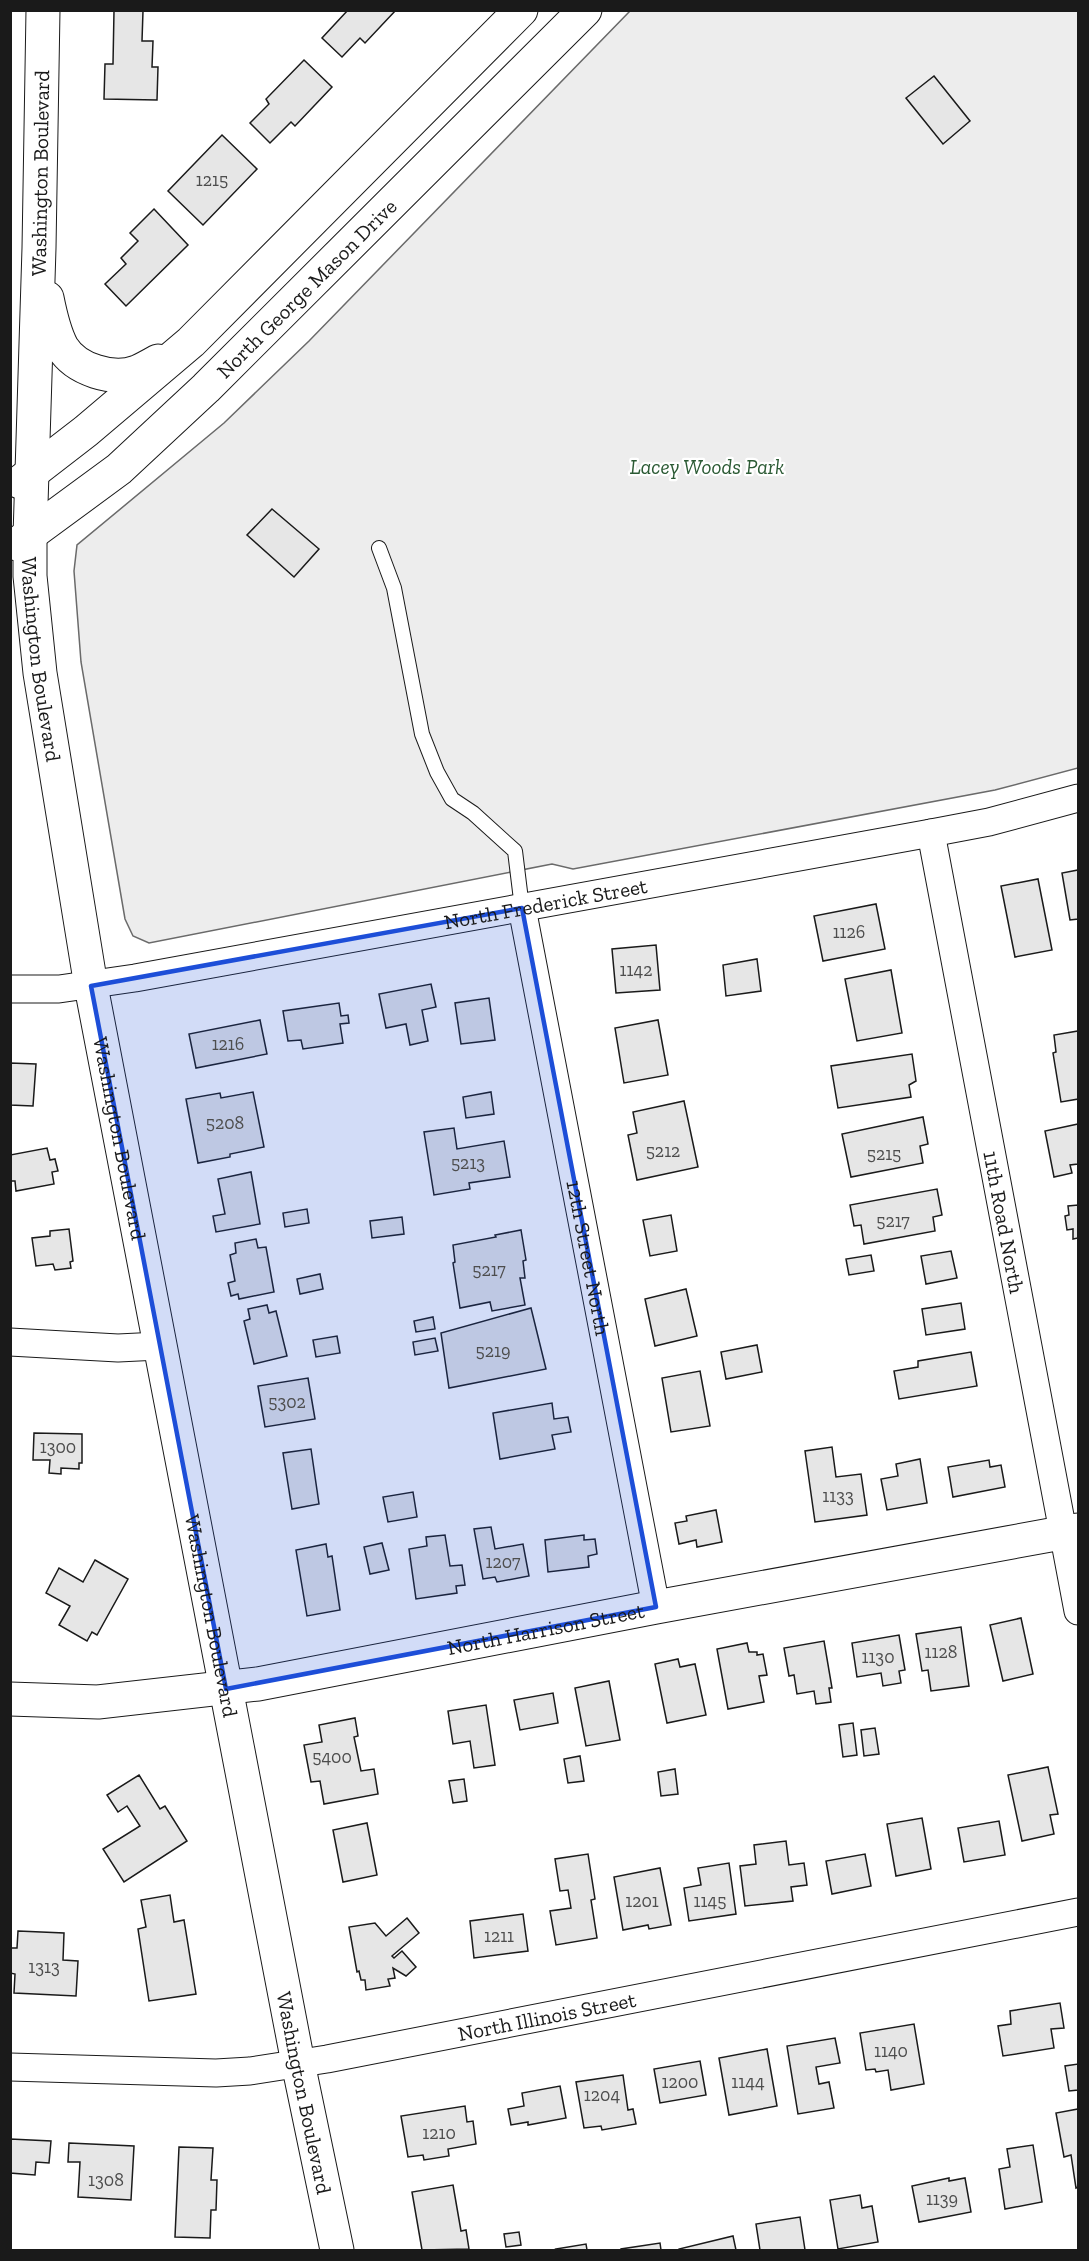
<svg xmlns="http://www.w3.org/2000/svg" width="1089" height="2261" font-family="'Zilla Slab',serif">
	<rect width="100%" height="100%" fill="#fff"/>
	<path fill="#ededed" stroke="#6a6a6a" stroke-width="1.5" d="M630 11H1078V768L995 790 573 869 552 864 149 943 133 936 125 919 81 662 74 571 77 545 224 423 309 341Z"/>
	<g fill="#e6e6e6" stroke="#1a1a1a" stroke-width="1.5">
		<path d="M348 10H396L365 43 360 38 342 57 322 38Z"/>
		<path d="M114 11H143L142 41H153L152 67H158L157 100 104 99 105 64H113Z"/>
		<path d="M304 60 332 87 295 126 291 122 270 143 250 123 269 104 266 99Z"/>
		<path d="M934 76 970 121 943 144 906 98Z"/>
		<path d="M222 135 257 169 203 225 168 191Z"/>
		<path d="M154 209 188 245 126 306 105 284 126 264 121 258 138 241 130 233Z"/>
		<path d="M272 509 319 549 294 577 247 535Z"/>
		<path d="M1078 870V919L1070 920 1062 873Z"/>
		<path d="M1038 879 1052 950 1015 957 1001 886Z"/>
		<path d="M876 904 885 949 823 961 814 916Z"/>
		<path d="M656 945 660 990 616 993 612 949Z"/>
		<path d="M757 959 761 991 726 996 723 965Z"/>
		<path d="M891 970 902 1033 857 1041 845 979Z"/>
		<path d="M431 984 436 1007 422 1010 428 1041 410 1045 406 1024 386 1028 379 994Z"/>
		<path d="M489 998 495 1040 461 1044 455 1003Z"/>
		<path d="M339 1003 341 1016 348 1015 349 1023 340 1024 343 1043 303 1049 301 1040 288 1041 283 1011Z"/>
		<path d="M260 1020 267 1054 196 1068 189 1034Z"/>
		<path d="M658 1020 668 1075 624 1083 615 1028Z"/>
		<path d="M1078 1031V1099L1061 1102 1053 1053 1056 1052 1054 1035Z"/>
		<path d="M912 1054 916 1081 909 1085 911 1097 838 1108 831 1066Z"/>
		<path d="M10 1063 36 1064 33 1106 10 1105Z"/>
		<path d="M253 1092 264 1147 230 1154V1157L198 1163 186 1099 220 1093 221 1098Z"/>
		<path d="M491 1092 494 1114 466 1118 463 1097Z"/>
		<path d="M684 1101 698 1167 637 1180 628 1135 637 1133 633 1112Z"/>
		<path d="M923 1117 928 1144 920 1146 923 1163 851 1177 842 1134Z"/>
		<path d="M1078 1124V1164L1070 1165 1072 1173 1054 1177 1045 1131Z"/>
		<path d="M454 1128 457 1149 504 1141 510 1177 469 1183 470 1189 434 1195 424 1132Z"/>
		<path d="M47 1148 50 1160 55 1159 58 1171 52 1172 54 1184 16 1191 15 1181H10V1155Z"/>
		<path d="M251 1172 260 1224 216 1232 213 1216 225 1214 218 1179Z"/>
		<path d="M937 1189 942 1215 933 1217 935 1231 864 1244 861 1225 854 1226 850 1205Z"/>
		<path d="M1078 1205V1238L1073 1239V1229L1067 1230 1065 1216 1069 1215 1068 1206Z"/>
		<path d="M307 1209 309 1223 285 1227 283 1213Z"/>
		<path d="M671 1215 677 1251 650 1256 643 1220Z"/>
		<path d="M402 1217 404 1234 372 1238 370 1221Z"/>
		<path d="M69 1229 73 1261 70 1262 71 1268 55 1270 53 1264 36 1266 32 1238 50 1236V1231Z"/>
		<path d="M521 1230 526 1260 523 1261 525 1278H520L525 1305 492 1311 490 1302 460 1308 453 1263 455 1262 453 1245 496 1237 495 1235Z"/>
		<path d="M256 1239 258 1248 266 1247 274 1292 239 1299 238 1294 231 1296 228 1283 235 1281 230 1255 236 1253 235 1243Z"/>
		<path d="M951 1251 957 1278 926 1284 921 1256Z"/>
		<path d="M871 1255 874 1271 849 1275 846 1259Z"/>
		<path d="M320 1274 323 1289 300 1294 297 1279Z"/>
		<path d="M686 1289 697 1336 655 1346 645 1299Z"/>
		<path d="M961 1303 965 1329 926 1335 922 1309Z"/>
		<path d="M267 1305 269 1313 276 1311 287 1356 254 1364 244 1321 250 1319 248 1309Z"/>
		<path d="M531 1308 546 1369 449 1388 441 1333Z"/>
		<path d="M433 1317 435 1329 416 1332 414 1321Z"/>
		<path d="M337 1336 340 1353 316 1357 313 1340Z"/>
		<path d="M435 1338 438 1351 415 1355 413 1342Z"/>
		<path d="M757 1345 762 1372 726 1379 721 1352Z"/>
		<path d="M971 1352 977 1386 899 1399 894 1371 918 1367V1361Z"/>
		<path d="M700 1371 710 1426 671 1432 662 1378Z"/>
		<path d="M308 1378 315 1419 265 1427 258 1386Z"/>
		<path d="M552 1403 554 1419 568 1417 571 1432 552 1435 555 1449 500 1459 493 1413Z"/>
		<path d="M34 1433 82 1434V1463H79V1469L61 1468V1474L49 1473 50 1460H33Z"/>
		<path d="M832 1447 836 1477 861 1474 867 1515 815 1522 805 1451Z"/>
		<path d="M311 1449 319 1504 292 1509 283 1453Z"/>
		<path d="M920 1459 927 1503 887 1510 881 1479 898 1476 896 1464Z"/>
		<path d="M989 1460 990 1467 1001 1465 1005 1487 953 1497 948 1467Z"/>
		<path d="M413 1492 417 1517 388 1522 383 1497Z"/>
		<path d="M716 1510 722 1542 697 1547 696 1540 679 1544 675 1523 687 1521 686 1516Z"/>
		<path d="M491 1527 495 1549 523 1544 529 1576 497 1582 495 1577 483 1579 474 1529Z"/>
		<path d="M445 1535 450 1566 462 1565 465 1585 456 1586 457 1593 416 1599 409 1549 427 1546 426 1537Z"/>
		<path d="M584 1535V1540L595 1539 597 1554 588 1556 589 1567 548 1572 545 1540Z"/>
		<path d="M382 1543 389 1570 370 1574 364 1547Z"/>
		<path d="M326 1544 328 1557 332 1556 340 1610 307 1616 296 1550Z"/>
		<path d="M95 1560 128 1579 97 1635 92 1632 87 1641 59 1625 70 1606 46 1593 59 1568 83 1582Z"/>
		<path d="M1021 1618 1033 1674 1003 1681 990 1625Z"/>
		<path d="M961 1627 969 1686 931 1691 928 1670 922 1671 916 1634Z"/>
		<path d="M899 1635 905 1670 899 1671 901 1683 883 1686 881 1673 857 1677 852 1643Z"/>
		<path d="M824 1641 832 1688H829L831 1702 816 1704 814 1691 797 1694 794 1675 789 1676 784 1648Z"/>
		<path d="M747 1643 749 1652H757V1655L763 1654 767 1675 759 1676 764 1702 728 1709 717 1649Z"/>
		<path d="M678 1659 680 1667 695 1664 706 1715 667 1723 655 1664Z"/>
		<path d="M609 1681 620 1740 586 1746 575 1688Z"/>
		<path d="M553 1693 558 1723 520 1730 514 1700Z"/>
		<path d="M486 1705 495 1765 474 1768 470 1741 453 1744 448 1711Z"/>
		<path d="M355 1718 358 1736 354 1737 361 1771 374 1769 378 1794 324 1804 320 1781 311 1782 304 1745 322 1742 319 1725Z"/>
		<path d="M853 1723 857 1755 843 1757 839 1725Z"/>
		<path d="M875 1728 879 1754 864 1756 861 1730Z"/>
		<path d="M580 1756 584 1781 568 1783 564 1759Z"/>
		<path d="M1048 1767 1058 1814 1050 1815 1054 1834 1022 1841 1008 1775Z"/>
		<path d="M675 1769 678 1794 661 1796 658 1772Z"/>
		<path d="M139 1775 160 1809 165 1806 187 1841 124 1882 103 1849 140 1826 127 1806 118 1812 107 1795Z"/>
		<path d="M464 1779 467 1801 453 1803 449 1781Z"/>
		<path d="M922 1818 931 1869 896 1876 887 1824Z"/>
		<path d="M999 1821 1005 1855 964 1862 958 1828Z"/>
		<path d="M367 1823 377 1875 343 1882 333 1830Z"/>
		<path d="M786 1841 789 1865 804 1863 807 1885 791 1887 793 1901 745 1906 740 1866 756 1864 754 1845Z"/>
		<path d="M588 1854 595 1899 591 1900 597 1938 556 1945 550 1911 571 1908 568 1890 560 1891 555 1859Z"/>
		<path d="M865 1854 871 1886 832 1894 826 1861Z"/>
		<path d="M729 1863 736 1914 689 1921 684 1888 701 1885 698 1868Z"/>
		<path d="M660 1868 671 1925 649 1929 648 1925 623 1930 614 1877Z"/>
		<path d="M170 1895 174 1922 184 1920 196 1994 149 2001 138 1929 146 1927 141 1900Z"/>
		<path d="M523 1914 528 1951 474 1958 470 1921Z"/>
		<path d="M407 1918 419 1933 392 1956 394 1958 402 1951 416 1967 406 1976 393 1968 395 1978 388 1979 390 1986 366 1990 365 1980H361L359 1971 357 1972 349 1927 375 1923 386 1936Z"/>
		<path d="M18 1931 64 1933 63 1960 78 1961 76 1996 14 1993 15 1974 10 1973V1948H17Z"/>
		<path d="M1060 2003 1064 2028 1051 2029 1054 2048 1003 2056 998 2026 1011 2024 1010 2011Z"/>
		<path d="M914 2024 924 2084 891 2090 888 2070 876 2072 875 2069 866 2070 860 2033Z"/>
		<path d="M835 2038 840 2063 816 2067 819 2084 829 2082 834 2108 798 2114 787 2046Z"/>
		<path d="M767 2049 777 2106 729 2115 719 2058Z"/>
		<path d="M700 2061 706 2095 660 2103 654 2069Z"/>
		<path d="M1078 2064V2090L1069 2091 1065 2066Z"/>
		<path d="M623 2075 628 2110 633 2109 636 2124 602 2130 601 2126 584 2128 576 2082Z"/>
		<path d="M560 2086 566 2118 528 2125V2122L511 2125 508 2109 524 2106 522 2093Z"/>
		<path d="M465 2106 467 2122 473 2121 476 2144 448 2149 449 2156 424 2160 423 2155 408 2157 401 2116Z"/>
		<path d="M1078 2109V2187L1076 2188 1071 2155 1064 2157 1056 2113Z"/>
		<path d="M10 2139 51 2141 49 2163 36 2162 35 2175 10 2173Z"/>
		<path d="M69 2143 134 2146 131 2200 78 2197 80 2162H68Z"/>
		<path d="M1033 2145 1042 2202 1005 2209 999 2169 1010 2167 1007 2149Z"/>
		<path d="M179 2147 213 2148 211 2180H217L216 2210H211L210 2238 175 2237Z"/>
		<path d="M949 2178V2181L965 2178 971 2212 919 2222 912 2186Z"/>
		<path d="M453 2185 461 2231 466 2230 469 2249 422 2250 412 2192Z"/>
		<path d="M860 2195 862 2208 872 2206 878 2242 838 2249 830 2200Z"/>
		<path d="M800 2217 805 2250H760L756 2224Z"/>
		<path d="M519 2232 521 2245 506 2247 504 2234Z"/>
		<path d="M733 2236 736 2250H679V2249Z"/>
		<path d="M660 2243 661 2250H621V2249Z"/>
		<path d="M586 2244 587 2250H557L556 2249Z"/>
	</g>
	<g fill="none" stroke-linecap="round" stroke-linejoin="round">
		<g stroke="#1a1a1a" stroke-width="16">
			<path id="service" d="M379 548 394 588 422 734 437 772 452 799 473 813 515 851 522 908"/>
		</g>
		<g stroke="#1a1a1a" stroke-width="29">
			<g id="minor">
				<path id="s1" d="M931 833 1078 1611"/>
				<path id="s2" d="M522 908 656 1607"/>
				<path id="s3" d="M10 989H59L135 978 931 833 989 822 1078 798"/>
				<path d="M10 1342 118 1348 159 1346"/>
				<path id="s4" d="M10 2067 216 2073 250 2071 327 2059 1078 1912"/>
			</g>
		</g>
		<g stroke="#1a1a1a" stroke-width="35">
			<g id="tertiary">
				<path id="s5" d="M10 1699 98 1702 258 1684 656 1607 1078 1530"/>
			</g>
		</g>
		<g stroke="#1a1a1a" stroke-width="35">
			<g id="secondary">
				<path id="s6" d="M43 10 39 248 30 536V576L40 673 91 986 298 2063 337 2250"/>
				<path d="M47 298C50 313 55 334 62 347 76 370 113 381 137 372 144 369 151 365 158 361"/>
				<path d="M20 482 86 431 191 342 521 10"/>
				<path id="s7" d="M17 544 119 469 206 388 585 10"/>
			</g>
		</g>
		<use href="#service" stroke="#fff" stroke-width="14"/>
		<use href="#minor" stroke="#fff" stroke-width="27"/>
		<use href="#tertiary" stroke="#fff" stroke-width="33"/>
		<use href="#secondary" stroke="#fff" stroke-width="33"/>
	</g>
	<path fill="#1d4ed8" fill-opacity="0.2" stroke="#1d4ed8" stroke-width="4.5" stroke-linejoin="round" d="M522 908 656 1607 226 1689 91 986Z"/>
	<g text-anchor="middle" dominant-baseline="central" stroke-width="4.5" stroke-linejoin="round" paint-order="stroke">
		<g font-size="18" fill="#4d4d4d">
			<text x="212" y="180">1215</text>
			<text x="849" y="932">1126</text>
			<text x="636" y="970">1142</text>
			<text x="228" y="1044">1216</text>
			<text x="225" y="1123">5208</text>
			<text x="663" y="1151">5212</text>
			<text x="884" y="1154">5215</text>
			<text x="468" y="1163">5213</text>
			<text x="893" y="1221">5217</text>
			<text x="489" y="1270">5217</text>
			<text x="493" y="1351">5219</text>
			<text x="287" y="1402">5302</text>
			<text x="58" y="1447">1300</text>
			<text x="838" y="1496">1133</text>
			<text x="503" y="1562">1207</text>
			<text x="941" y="1652">1128</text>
			<text x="878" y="1657">1130</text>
			<text x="332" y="1757">5400</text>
			<text x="642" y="1901">1201</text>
			<text x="710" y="1901">1145</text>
			<text x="499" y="1936">1211</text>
			<text x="44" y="1967">1313</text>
			<text x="891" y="2051">1140</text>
			<text x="680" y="2082">1200</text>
			<text x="748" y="2082">1144</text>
			<text x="602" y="2095">1204</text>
			<text x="439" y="2133">1210</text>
			<text x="106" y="2180">1308</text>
			<text x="942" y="2199">1139</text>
		</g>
		<g font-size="21" fill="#1a1a1a" stroke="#fff">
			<text transform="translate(40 173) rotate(-89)">Washington Boulevard</text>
			<text stroke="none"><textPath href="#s7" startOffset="387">North George Mason Drive</textPath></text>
			<text stroke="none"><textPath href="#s6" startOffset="650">Washington Boulevard</textPath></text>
			<text stroke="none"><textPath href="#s3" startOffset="543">North Frederick Street</textPath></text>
			<text stroke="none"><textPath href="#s6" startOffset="1136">Washington Boulevard</textPath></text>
			<text stroke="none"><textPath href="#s1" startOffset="396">11th Road North</textPath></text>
			<text stroke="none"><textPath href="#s2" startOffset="356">12th Street North</textPath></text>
			<text stroke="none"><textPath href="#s6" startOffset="1622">Washington Boulevard</textPath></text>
			<text stroke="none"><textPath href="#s5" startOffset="542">North Harrison Street</textPath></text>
			<text stroke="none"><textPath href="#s4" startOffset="542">North Illinois Street</textPath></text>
			<text stroke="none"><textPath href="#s6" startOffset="2108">Washington Boulevard</textPath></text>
		</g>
		<g font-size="21" font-style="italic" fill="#2b5a34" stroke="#fff">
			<text x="707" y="466">Lacey Woods Park</text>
		</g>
	</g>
	<rect width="1089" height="2261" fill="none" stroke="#1a1a1a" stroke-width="24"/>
</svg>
